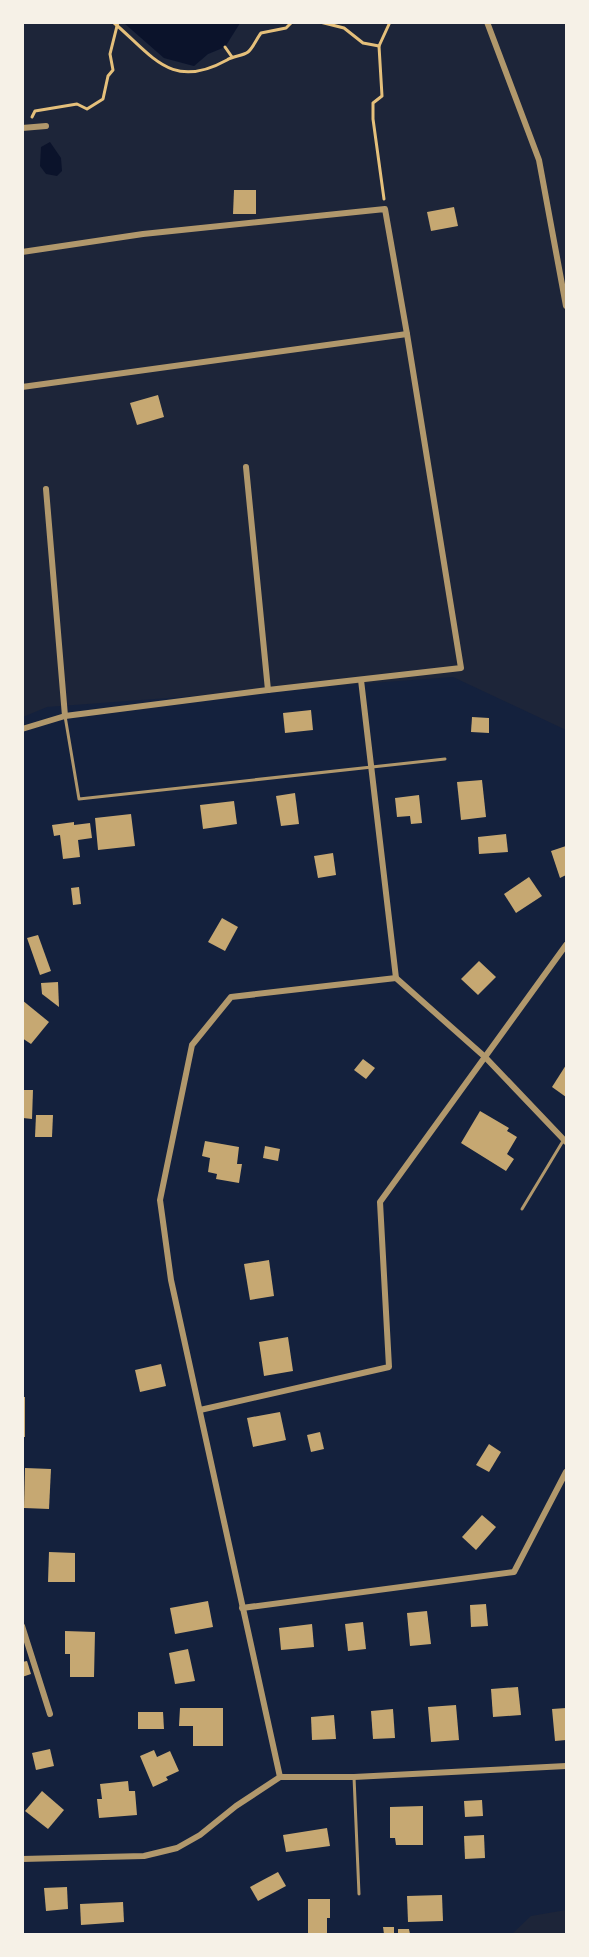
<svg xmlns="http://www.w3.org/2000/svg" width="589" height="1957" font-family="'PT Sans Narrow',sans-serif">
	<rect width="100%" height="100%" fill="#14213d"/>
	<g fill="#1d2539">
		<path d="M23 23H124L164 58 194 66 208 54 225 47 240 23H566V730L453 677 47 707 23 717Z"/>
		<path d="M566 1910V1934H512L531 1916Z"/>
	</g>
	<g fill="#0b132b">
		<path d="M124 23H240L225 47 208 54 194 66 164 58Z"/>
		<path d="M50 142 61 158 62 171 57 176 46 174 40 166 41 147Z"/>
	</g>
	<g fill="#c6a872">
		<path d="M234 190H256V214H233Z"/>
		<path d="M454 207 458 226 431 231 427 212Z"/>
		<path d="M158 395 164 417 137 425 130 403Z"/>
		<path d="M311 710 313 730 285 733 283 713Z"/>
		<path d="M472 717 489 718V733L471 732Z"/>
		<path d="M482 780 486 817 461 820 457 782Z"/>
		<path d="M295 793 299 824 281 826 276 796Z"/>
		<path d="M419 795 422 823 411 824 410 816 397 817 395 798Z"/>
		<path d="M234 801 237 824 203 829 200 805Z"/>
		<path d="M131 814 135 846 98 850 95 818Z"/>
		<path d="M74 822V825L90 823 92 838 78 840 80 857 63 859 60 835 54 836 52 825Z"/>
		<path d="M506 834 508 852 479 854 478 837Z"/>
		<path d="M566 846V875L560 878 551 851Z"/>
		<path d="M333 853 336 875 318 878 314 856Z"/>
		<path d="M529 877 542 896 516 913 504 894Z"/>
		<path d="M79 887 81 904 73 905 71 888Z"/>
		<path d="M222 918 238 927 225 951 208 942Z"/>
		<path d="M38 935 51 971 40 975 27 938Z"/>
		<path d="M479 961 496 977 478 995 461 979Z"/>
		<path d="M58 982 59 1007 42 994 41 983Z"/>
		<path d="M22 1000 49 1022 31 1044 22 1038Z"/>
		<path d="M363 1059 375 1068 366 1079 354 1070Z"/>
		<path d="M566 1065V1097L552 1087Z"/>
		<path d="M22 1090H33L32 1119 23 1118Z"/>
		<path d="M480 1111 509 1128 507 1131 517 1137 507 1154 514 1159 506 1171 461 1143Z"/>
		<path d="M36 1115H53L52 1137H35Z"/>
		<path d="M205 1141 239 1147 237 1164H242L239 1183 216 1179 217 1174 208 1172 210 1158 202 1156Z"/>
		<path d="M265 1146 280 1149 278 1161 263 1158Z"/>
		<path d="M269 1260 274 1296 250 1300 244 1264Z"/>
		<path d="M288 1337 293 1371 264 1376 259 1342Z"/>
		<path d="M161 1364 166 1386 140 1392 135 1370Z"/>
		<rect x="22" y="1397" width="3" height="40"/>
		<path d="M280 1412 286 1440 253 1447 247 1418Z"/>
		<path d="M320 1432 324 1449 311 1452 307 1435Z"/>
		<path d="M489 1444 501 1452 489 1472 476 1465Z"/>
		<path d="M25 1468 51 1469 49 1509 24 1508Z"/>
		<path d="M482 1515 496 1527 476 1550 462 1537Z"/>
		<path d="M49 1552 75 1553V1582H48Z"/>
		<path d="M208 1601 213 1627 175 1634 170 1608Z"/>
		<path d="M486 1604 488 1626 471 1627 470 1605Z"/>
		<path d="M427 1611 431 1644 410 1646 407 1613Z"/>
		<path d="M363 1622 366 1649 348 1651 345 1624Z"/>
		<path d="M312 1624 314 1647 281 1650 279 1628Z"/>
		<path d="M65 1631 95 1632 94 1677H70V1654H65Z"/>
		<path d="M188 1649 195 1681 175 1684 169 1653Z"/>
		<path d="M27 1661 31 1674 22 1677V1662Z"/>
		<path d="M518 1687 521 1715 493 1717 491 1689Z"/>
		<path d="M456 1705 459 1740 431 1742 428 1707Z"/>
		<path d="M180 1708H223V1746H193V1726H179Z"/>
		<path d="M566 1708V1740L555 1741 552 1709Z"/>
		<path d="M393 1709 395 1738 373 1739 371 1711Z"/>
		<path d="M138 1712H163L164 1729H138Z"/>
		<path d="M334 1715 336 1739 312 1740 311 1717Z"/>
		<path d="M50 1749 54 1766 36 1770 32 1753Z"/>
		<path d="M154 1750 157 1757 170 1751 179 1771 166 1777 168 1780 153 1787 140 1756Z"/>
		<path d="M128 1781 129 1791H135L137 1815 99 1818 97 1799H102L100 1784Z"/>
		<path d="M42 1791 64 1810 48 1829 25 1811Z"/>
		<path d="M482 1800 483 1816 465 1817 464 1801Z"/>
		<path d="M423 1806V1845H396L395 1838H390V1807Z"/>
		<path d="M327 1828 330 1846 286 1852 283 1835Z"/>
		<path d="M484 1835 485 1858 465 1859 464 1836Z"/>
		<path d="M278 1872 286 1886 258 1901 250 1887Z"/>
		<path d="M67 1887 68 1909 46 1911 44 1888Z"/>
		<path d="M442 1895 443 1921 408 1922 407 1896Z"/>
		<path d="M308 1899H330V1918H327V1934H308Z"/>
		<path d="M123 1902 124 1922 81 1925 80 1904Z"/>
		<path d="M383 1927H394V1934H384Z"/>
		<path d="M398 1929H409L410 1934H398Z"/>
	</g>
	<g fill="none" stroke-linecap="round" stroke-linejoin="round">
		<g stroke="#e5c07b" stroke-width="3">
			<path d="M113 22C153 56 171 91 227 60 233 56 243 56 248 52 253 48 257 38 261 33L286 28 292 22"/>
			<path d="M320 22 344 28 363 43 379 46"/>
			<path d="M225 47 232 57"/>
			<path d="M32 117 35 111 77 104 87 109 103 99 108 76 113 70 110 54 118 22"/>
			<path d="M384 199 373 119V103L382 96 379 46 390 22"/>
		</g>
		<g stroke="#b1986c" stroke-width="3">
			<path d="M65 716 79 799 445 759"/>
			<path d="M522 1209 563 1141"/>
			<path d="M354 1777 359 1894"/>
		</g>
		<g stroke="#b1986c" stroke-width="6">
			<path d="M487 22 539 160 566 306"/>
			<path d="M22 128 46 126"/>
			<path d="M22 252 143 234 385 209 407 334 461 668 268 690 65 716 22 729"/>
			<path d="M22 387 407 334"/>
			<path d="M246 467 268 690"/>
			<path d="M46 489 65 716"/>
			<path d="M361 680 396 978 485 1057 566 1142"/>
			<path d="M200 1410 389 1367 380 1202 566 945"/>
			<path d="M242 1608 514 1572 566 1472"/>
			<path d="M22 1626 50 1714"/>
			<path d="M280 1777 171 1280 160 1200 192 1045 231 997 396 978"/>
			<path d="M22 1859 144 1856 177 1848 200 1835 236 1806 280 1777H354L566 1766"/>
		</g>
	</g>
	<rect width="589" height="1957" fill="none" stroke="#f6f1e7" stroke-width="48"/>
</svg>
